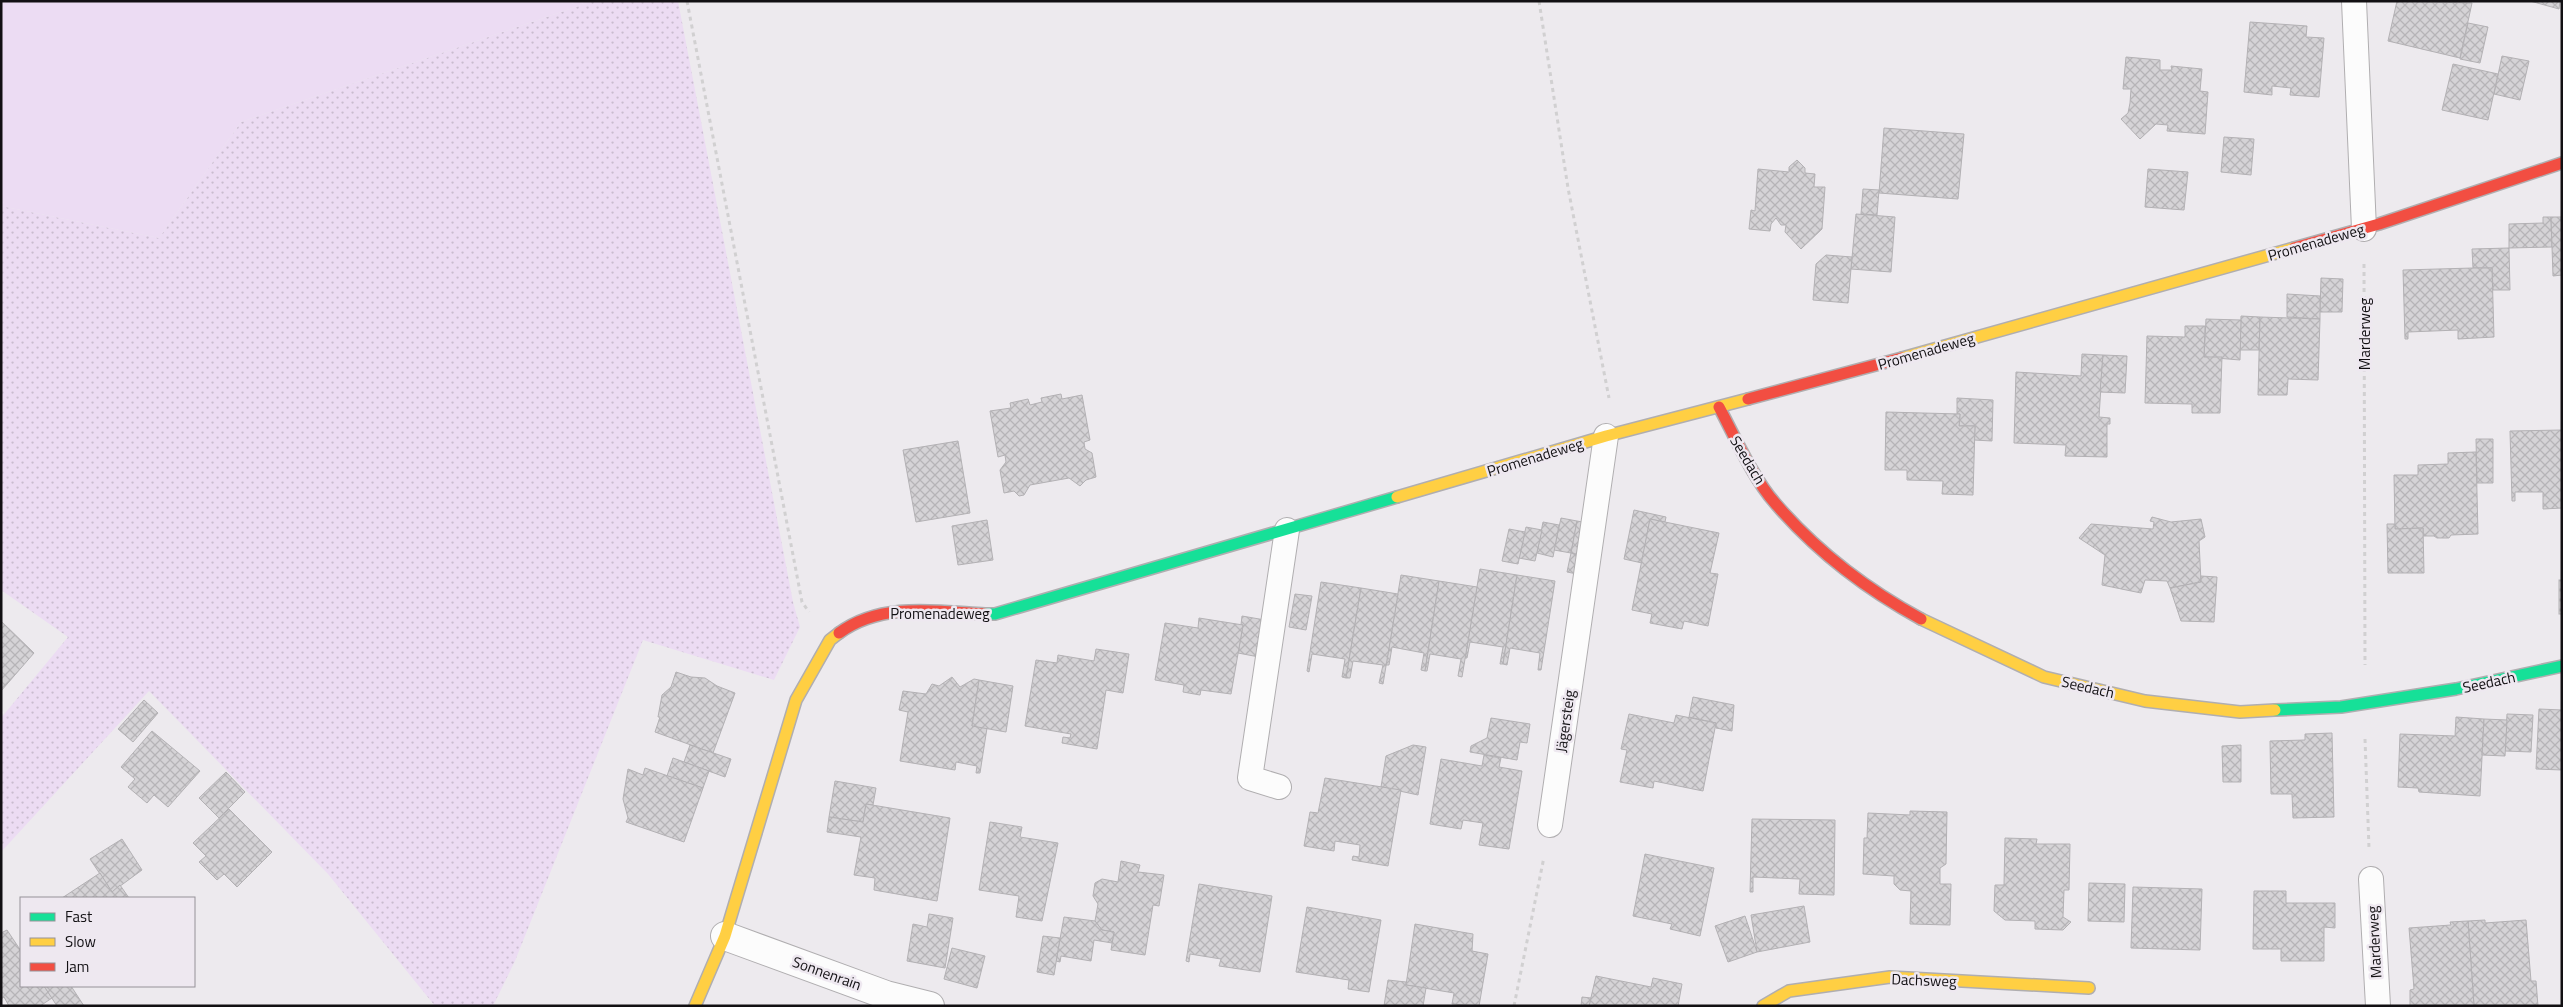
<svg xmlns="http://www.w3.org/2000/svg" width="2563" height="1007" font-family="'Titillium Web',sans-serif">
	<defs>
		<pattern id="grass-dots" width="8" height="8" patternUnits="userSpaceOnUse" patternTransform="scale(1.25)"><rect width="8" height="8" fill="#ecdcf3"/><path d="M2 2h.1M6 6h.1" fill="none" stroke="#c9bccf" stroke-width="1.8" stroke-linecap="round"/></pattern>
		<pattern id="building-cross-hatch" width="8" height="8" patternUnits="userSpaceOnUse" patternTransform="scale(1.25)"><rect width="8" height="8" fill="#d5d3d6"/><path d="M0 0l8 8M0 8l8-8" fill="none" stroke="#b6b4b7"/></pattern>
	</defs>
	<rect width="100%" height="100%" fill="#edeaee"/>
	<path fill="url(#grass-dots)" d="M593 1H678L793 602 800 627 774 680 643 640 515 961 493 1006H435L328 874 149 691 1 852V718L68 637 1 590V206L159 238 241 122Z"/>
	<path fill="#ecdcf3" d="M1 1H593L241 122 159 238 1 206Z"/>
	<g fill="url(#building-cross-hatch)" stroke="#b3b1b4">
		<path d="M2397 1 2472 3 2460 58 2388 41Z"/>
		<path d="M2530 1H2560L2559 9Z"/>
		<path d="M2250 22 2307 26 2306 37 2324 38 2319 97 2290 95 2291 88 2272 86V95L2244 92Z"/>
		<path d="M2468 23 2488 27 2480 63 2460 59Z"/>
		<path d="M2502 56 2529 61 2520 100 2494 94Z"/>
		<path d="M2126 57 2160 60V70H2172L2171 66 2202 69 2200 91 2208 92 2205 134 2167 131 2168 125 2156 124 2140 139 2121 119 2128 113 2130 103 2131 89H2123Z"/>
		<path d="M2453 64 2498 74 2488 120 2442 110Z"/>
		<path d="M1884 128 1964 134 1958 199 1879 193Z"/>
		<path d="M2224 137 2254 139 2251 175 2221 172Z"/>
		<path d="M1797 160 1805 168V173L1815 174 1814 187H1825L1822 229 1801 249 1785 232 1786 225H1781L1776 218 1771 224 1770 231 1749 229 1751 210 1755 211 1758 169 1789 172V167Z"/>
		<path d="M2148 169 2188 172 2184 210 2145 207Z"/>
		<path d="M1863 189 1879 190 1877 215 1861 214Z"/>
		<path d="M1856 214 1895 217 1891 272 1851 269Z"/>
		<path d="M2543 217H2551L2552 247 2509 248V224L2543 223Z"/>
		<path d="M2551 217H2562V275L2553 276Z"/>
		<path d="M2509 248 2510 290H2493L2492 268H2473L2472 249Z"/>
		<path d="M1826 255 1852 257 1848 303 1813 300 1816 264Z"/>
		<path d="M2473 268H2492L2494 337 2458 339V330L2408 332V339H2405L2403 270Z"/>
		<path d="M2321 278 2343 279 2342 312H2320Z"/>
		<path d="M2287 294 2320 296V319L2287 317Z"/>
		<path d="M2241 316 2260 317 2259 350H2240Z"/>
		<path d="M2260 317 2320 319 2318 380 2288 379 2287 395H2258Z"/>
		<path d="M2206 319 2241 320 2240 360 2204 357Z"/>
		<path d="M2185 326H2205L2204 357H2222L2220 413H2192V404L2145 403 2147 336 2185 337Z"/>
		<path d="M2082 354 2103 355 2099 417 2110 418V424H2107V457L2065 456 2066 445 2014 443 2016 372 2081 376Z"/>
		<path d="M2103 355 2127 356 2125 393 2100 392Z"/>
		<path d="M1061 394 1062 399 1082 395 1090 440 1084 442 1085 449 1092 453 1096 477 1086 480 1080 486 1069 478 1030 485 1024 495 1019 496 1014 491 1004 493 1000 470 1006 462 1005 455 998 457 990 411 1011 408 1010 403 1028 399 1030 405 1042 402 1041 398Z"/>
		<path d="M1957 398 1993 400 1992 441 1974 440 1975 426H1959L1960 414H1957Z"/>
		<path d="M1886 412 1960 414 1959 426H1975L1973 495 1942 494 1943 481 1907 480V470H1885Z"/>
		<path d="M2562 430V508L2543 509V492H2515V501H2512L2510 431Z"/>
		<path d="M2476 439H2493V483H2477Z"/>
		<path d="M958 441 970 513 916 522 903 450Z"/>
		<path d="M2476 452 2478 534 2451 535 2449 538H2437L2434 536H2423V528L2395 529 2394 475H2418V465L2448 464V453Z"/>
		<path d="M1634 510 1666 517 1665 522 1650 519 1642 563 1624 559Z"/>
		<path d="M2152 517 2171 522 2201 519 2205 537 2199 541 2201 582 2170 588 2167 581 2145 580 2141 593 2102 585 2105 555 2079 538 2091 524 2153 529 2154 522 2150 521Z"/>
		<path d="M1561 518 1577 521 1571 553 1554 550Z"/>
		<path d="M1650 519 1719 533 1710 573 1718 574 1708 626 1684 621 1682 629 1650 623 1652 614 1632 610Z"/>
		<path d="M987 520 993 560 958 565 952 526Z"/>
		<path d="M1577 521 1593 524 1586 557 1571 553Z"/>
		<path d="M1543 522 1559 525 1553 557 1537 553Z"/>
		<path d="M2387 524H2395V529L2423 528 2424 573H2388Z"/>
		<path d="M1526 527 1542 530 1535 561 1519 558Z"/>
		<path d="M1509 529 1525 532 1518 564 1502 561Z"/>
		<path d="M1571 553 1586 557 1582 575 1567 572Z"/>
		<path d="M1480 569 1517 575 1503 664H1500L1503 647 1470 642 1467 658H1465Z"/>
		<path d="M1401 575 1439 581 1425 671 1421 670 1424 653 1392 647 1389 665H1386Z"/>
		<path d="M1517 575 1555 581 1541 670H1538L1540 653 1510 648 1507 665 1503 664Z"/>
		<path d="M2201 576 2217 577 2214 622 2181 621 2170 588 2201 582Z"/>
		<rect x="2559" y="580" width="3" height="34"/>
		<path d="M1439 581 1477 587 1462 677 1458 676 1461 659 1430 654 1427 671H1425Z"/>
		<path d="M1321 582 1361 588 1346 678 1342 677 1345 659 1312 654 1309 672 1307 671Z"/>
		<path d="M1361 588 1398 594 1383 684 1379 683 1383 665 1353 661 1350 678H1346Z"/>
		<path d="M1295 594 1312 596 1306 630 1289 627Z"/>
		<path d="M1242 616 1265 620 1259 657 1238 653 1243 625H1241Z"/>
		<path d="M1199 618 1243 625 1231 694 1201 690 1200 695 1183 692 1184 685 1155 680 1165 623 1198 628Z"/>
		<path d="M1 621 34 653 1 691Z"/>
		<path d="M1096 649 1129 654 1123 693 1106 690 1097 749 1062 743 1063 737 1070 738 1071 734 1025 726 1036 660 1057 663 1058 655 1094 661Z"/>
		<path d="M676 672 691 677 705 678 717 686 735 693 713 753 655 732 660 717H658L662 695 671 687Z"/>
		<path d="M952 677 960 687 974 679 979 680 972 726 987 728 980 773H976L977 766 956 762 955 770 900 761 908 712 899 710 903 691 926 694 932 684 939 686Z"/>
		<path d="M979 680 1013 686 1006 732 972 726Z"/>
		<path d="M1693 697 1734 705 1732 731 1716 728V723L1689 717Z"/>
		<path d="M144 700 158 713 133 742 118 729Z"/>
		<path d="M2539 709 2562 710V770L2536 769Z"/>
		<path d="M1629 714 1674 723 1676 715 1716 723 1703 791 1654 781 1653 788 1620 782 1627 750 1621 749Z"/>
		<path d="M2507 714 2533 715 2531 752 2505 751Z"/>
		<path d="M2456 717 2484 719 2480 796 2419 792 2418 788 2398 787 2400 734 2455 736Z"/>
		<path d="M1491 718 1530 724 1527 743 1520 742 1517 760 1470 752 1471 746 1487 738Z"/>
		<path d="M2484 719 2507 720 2505 756 2482 755Z"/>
		<path d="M152 731 200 771 168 807 154 795 147 803 128 787 135 779 121 767Z"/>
		<path d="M2332 733 2334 817 2293 818 2292 794H2271L2270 741 2305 740V734Z"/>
		<path d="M690 745 731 759 725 777 684 762Z"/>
		<path d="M1413 745 1426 747 1418 795 1381 787 1386 756Z"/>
		<path d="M2241 745V782H2223L2222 746Z"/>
		<path d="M1484 755 1501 758 1499 767 1522 771 1509 849 1479 845 1483 823 1463 820 1461 829 1430 824 1441 759 1482 766Z"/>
		<path d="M673 758 709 771 703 788 667 776Z"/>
		<path d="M645 768 703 788 684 842 626 822 628 818 623 799 628 769 643 775Z"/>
		<path d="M226 772 245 792 219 818 199 798Z"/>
		<path d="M1325 778 1401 790 1388 866 1352 860 1353 856 1359 857 1360 845 1335 841 1334 851 1304 846 1310 812 1318 813Z"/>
		<path d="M835 781 876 788 873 805 866 804 863 822 829 817Z"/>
		<path d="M866 804 950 818 937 901 874 890 875 878 854 875 861 837 827 832 829 817 863 822Z"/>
		<path d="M229 809 272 852 237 887 224 874 217 880 199 862 206 856 193 843Z"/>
		<path d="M1910 811 1947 812 1946 864 1940 868V884H1951L1950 925 1910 924 1911 891 1900 890 1894 884V876L1863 874 1864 838H1867L1868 813 1910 815Z"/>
		<path d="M1752 819 1835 820 1834 895 1799 894 1800 879 1753 877V892H1750Z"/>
		<path d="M990 822 1022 827 1020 837 1058 843 1042 921 1016 917 1019 896 979 890Z"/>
		<path d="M2005 838 2037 839 2036 844H2070L2069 890H2064L2063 917 2071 922 2063 930 2035 929V921L2005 920 1994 911 1995 885H2004Z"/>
		<path d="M122 839 142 870 112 892 90 859Z"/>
		<path d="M1645 854 1714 868 1700 936 1670 929 1672 924 1633 916Z"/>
		<path d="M1121 861 1140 865 1138 872 1164 875 1159 906 1153 905 1145 955 1111 950 1114 932 1102 930 1095 921 1098 904 1093 896 1095 883 1102 879 1118 882Z"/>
		<path d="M100 873 112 892 120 885 129 898H62Z"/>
		<path d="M2089 883 2125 884 2124 922 2088 921Z"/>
		<path d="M1199 884 1272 896 1260 972 1219 966 1221 959 1190 954 1189 962 1186 961Z"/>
		<path d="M2133 887 2202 889 2200 950 2131 948Z"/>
		<path d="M2254 891H2286V903H2335V928L2324 927V961H2281V949H2253Z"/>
		<path d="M1804 906 1810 942 1757 952 1751 915Z"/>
		<path d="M1307 907 1381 920 1369 992 1348 989 1349 980 1296 972Z"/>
		<path d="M929 914 953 918 945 968 907 961 913 924 927 927Z"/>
		<path d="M1745 916 1757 952 1728 962 1715 926Z"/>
		<path d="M1064 917 1095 921 1102 930 1114 932 1112 943 1094 940 1091 961 1061 956 1060 962 1056 961Z"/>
		<path d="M2485 920V923L2526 920 2531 981H2536L2538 1006H2474L2468 921Z"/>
		<path d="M2468 921 2474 1006H2410V990L2414 989 2409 928 2451 925 2450 922Z"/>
		<path d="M1415 924 1473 934 1472 951 1488 954 1479 1006 1452 1004 1454 993 1406 985Z"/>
		<path d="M7 930 21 951V986H44L52 998 40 1006H9L4 997 1 999V933Z"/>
		<path d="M1043 936 1060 938 1054 975 1037 972Z"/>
		<path d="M952 948 985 956 977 988 944 979Z"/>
		<path d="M1596 976 1651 987 1653 978 1682 984 1678 1006H1589Z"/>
		<path d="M1388 980 1406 982V985L1426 988 1423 1006H1384Z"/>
		<path d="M44 986H71L84 1006H57Z"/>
		<path d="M1582 997 1591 998 1589 1006H1581Z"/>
	</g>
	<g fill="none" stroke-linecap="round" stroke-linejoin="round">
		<g stroke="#b0aeb0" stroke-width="26">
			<g id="lane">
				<path d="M2354 1 2364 229"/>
				<path d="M1279 787 1250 778 1287 530"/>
				<path d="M1550 825 1606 436"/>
				<path d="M2371 879 2378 1006"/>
			</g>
		</g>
		<g stroke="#b0aeb0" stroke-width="30">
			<path id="street" d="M725 936 886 995 930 1006"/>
		</g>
		<g stroke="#b0aeb0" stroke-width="14">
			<g id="fast">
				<path d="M985 614H995L1397 497"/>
				<path d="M2275 710 2341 707 2456 689 2562 666"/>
			</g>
		</g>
		<g stroke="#b0aeb0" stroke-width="14">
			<g id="slow">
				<path d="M1902 358 2294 248"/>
				<path d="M1397 497 1606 436 1748 399"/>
				<path d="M1921 619 2044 677 2145 701 2240 712 2275 710"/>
				<path d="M695 1006 725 936 796 700 830 640 839 633"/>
				<path d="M1763 1006 1789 991 1890 977 2089 988"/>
			</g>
		</g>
		<g stroke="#b0aeb0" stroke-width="14">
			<g id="jam">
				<path d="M2294 248 2379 224 2562 163"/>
				<path d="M1748 399 1902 358"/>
				<path d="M1719 407C1735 437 1753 478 1775 503 1816 551 1866 589 1921 619"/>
				<path d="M839 633C881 602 935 611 985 614"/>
			</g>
		</g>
		<g stroke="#d1d0d1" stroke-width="3" stroke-dasharray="4 4" stroke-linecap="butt">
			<path d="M687 1 802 602 809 612"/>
			<path d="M1539 1 1568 188 1609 398"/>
			<path d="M2364 264 2365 665"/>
			<path d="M2365 739 2369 848"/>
			<path d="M1514 1006 1544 857"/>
		</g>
		<use href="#lane" stroke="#fcfcfc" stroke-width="24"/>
		<use href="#street" stroke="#fcfcfc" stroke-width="28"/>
		<use href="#fast" stroke="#16e098" stroke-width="11"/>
		<use href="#slow" stroke="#ffcf43" stroke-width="11"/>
		<use href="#jam" stroke="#f24e42" stroke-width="11"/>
	</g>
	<g text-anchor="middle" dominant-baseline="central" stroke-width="5" stroke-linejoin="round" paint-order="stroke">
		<g font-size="15" fill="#121013" stroke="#eee8f0">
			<text transform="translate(2316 242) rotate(-16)">Promenadeweg</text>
			<text transform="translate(2364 334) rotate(-90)">Marderweg</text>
			<text transform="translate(1926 351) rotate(-16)">Promenadeweg</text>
			<text transform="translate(1535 457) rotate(-17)">Promenadeweg</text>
			<text transform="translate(1748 460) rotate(59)">Seedach</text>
			<text x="940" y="613">Promenadeweg</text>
			<text transform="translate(2489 682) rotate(-12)">Seedach</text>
			<text transform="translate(2088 687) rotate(13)">Seedach</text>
			<text transform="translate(1565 721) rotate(-82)">Jägersteig</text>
			<text transform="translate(2374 942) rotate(-93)">Marderweg</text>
			<text transform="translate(827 973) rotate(20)">Sonnenrain</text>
			<text transform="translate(1924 980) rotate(2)">Dachsweg</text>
		</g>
	</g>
	<rect width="2563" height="1007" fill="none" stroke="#121013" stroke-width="5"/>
	<rect x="20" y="897" width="175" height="90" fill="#eee8f0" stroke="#969298"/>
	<rect x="30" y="913" width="25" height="8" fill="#16e098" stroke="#969298"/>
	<text x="65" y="922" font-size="15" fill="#121013">Fast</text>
	<rect x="30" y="938" width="25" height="8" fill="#ffcf43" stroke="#969298"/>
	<text x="65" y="947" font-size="15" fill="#121013">Slow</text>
	<rect x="30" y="963" width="25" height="8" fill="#f24e42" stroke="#969298"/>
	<text x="65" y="972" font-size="15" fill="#121013">Jam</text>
</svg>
